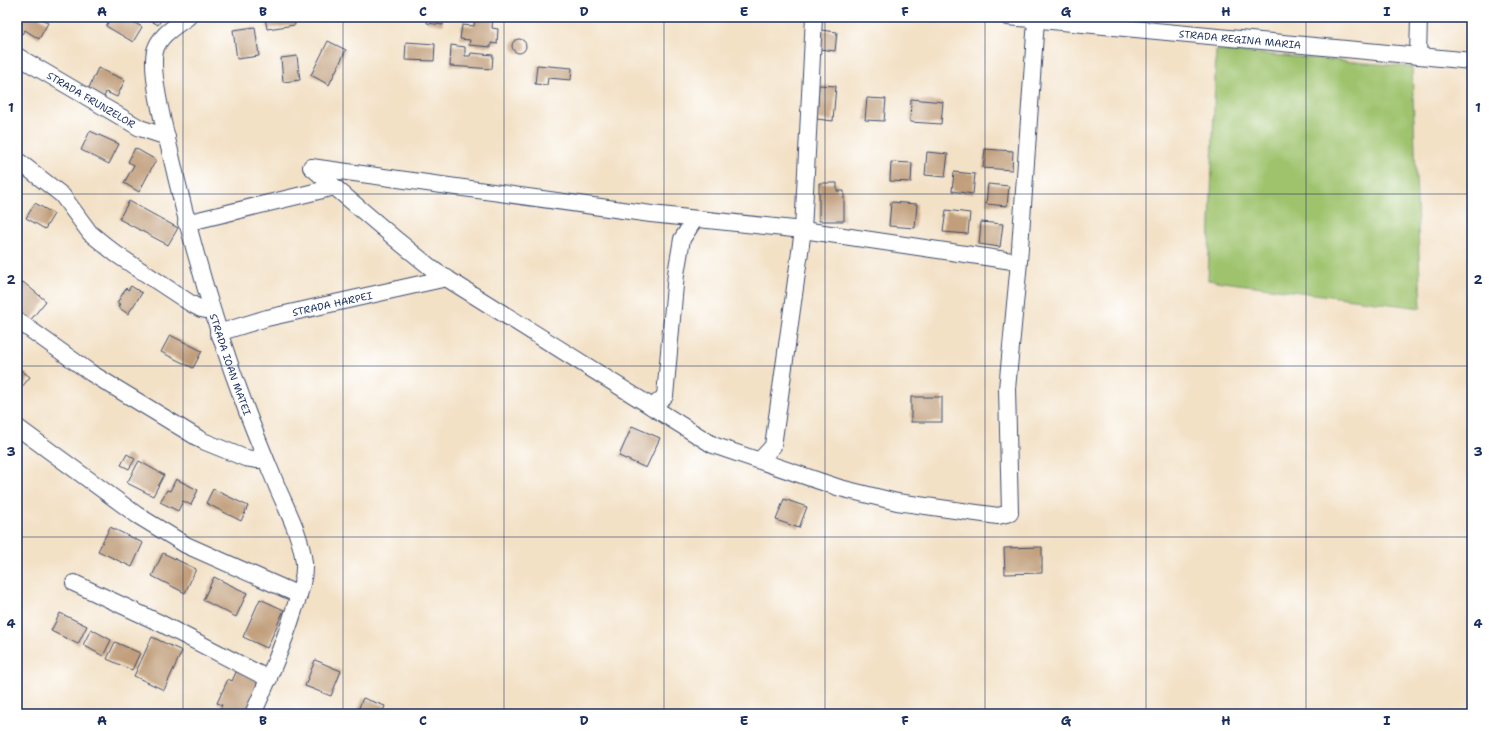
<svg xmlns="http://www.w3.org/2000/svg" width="1489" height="731" font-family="'Shantell Sans',sans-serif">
	<rect width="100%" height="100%" fill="#fff"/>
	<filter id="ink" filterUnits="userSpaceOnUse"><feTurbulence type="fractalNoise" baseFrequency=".025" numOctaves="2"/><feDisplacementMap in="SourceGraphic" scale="8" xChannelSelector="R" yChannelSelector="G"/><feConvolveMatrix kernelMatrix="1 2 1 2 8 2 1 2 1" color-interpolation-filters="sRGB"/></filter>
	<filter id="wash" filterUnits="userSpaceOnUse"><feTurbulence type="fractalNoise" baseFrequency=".012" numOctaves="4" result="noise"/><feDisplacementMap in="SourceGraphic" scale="16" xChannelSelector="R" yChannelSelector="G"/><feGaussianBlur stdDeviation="0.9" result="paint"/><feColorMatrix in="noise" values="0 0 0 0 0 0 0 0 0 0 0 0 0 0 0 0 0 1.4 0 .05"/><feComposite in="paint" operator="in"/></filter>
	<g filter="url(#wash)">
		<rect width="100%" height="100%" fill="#f3e1c6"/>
		<path fill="#9fc36d" stroke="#5d7966" d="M1216 50 1412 67 1421 308 1208 280Z"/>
		<g id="blocks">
			<g fill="#c19f7c">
				<path d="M22 17H39L48 23 39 39 25 30 22 34 17 31V25Z"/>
				<path d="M111 17H125L142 27 133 42 106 26Z"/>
				<path d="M145 17H160L162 18 158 25Z"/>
				<path d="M265 17H294L295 25 267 29Z"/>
				<path d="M316 17H331L330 21Z"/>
				<path d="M427 17H443V25L427 23Z"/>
				<path d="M475 17 493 18 492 28 498 29 497 44 491 43V47L469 45 470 40 460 39 462 25 474 26Z"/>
				<path d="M255 27 259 56 237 59 233 30Z"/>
				<path d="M821 30 837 32 835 51 819 49Z"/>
				<circle cx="519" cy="46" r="7"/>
				<path d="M328 41 346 50 329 85 311 75Z"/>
				<path d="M406 42 435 44 434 61 405 60Z"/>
				<path d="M451 45 465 47V56H470L471 53 493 55 492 69 450 66Z"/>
				<path d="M297 56 300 80 283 82 281 58Z"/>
				<path d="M537 65 572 68 571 80 548 78 547 85 535 84Z"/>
				<path d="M98 68 125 80 117 97 106 92 103 100 87 92Z"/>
				<path d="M819 85 836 86 833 121 817 119Z"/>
				<path d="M867 98 886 99 884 121 865 120Z"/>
				<path d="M911 99 943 102 941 124 910 122Z"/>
				<path d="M90 131 119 144 109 164 81 150Z"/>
				<path d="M135 148 156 160 139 192 124 183 134 165 128 162Z"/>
				<path d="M985 149 1013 151 1012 170 983 168Z"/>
				<path d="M927 152 948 154 945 177 925 175Z"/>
				<path d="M891 162 912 163 911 182 890 181Z"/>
				<path d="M954 172 975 174 973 194 952 191Z"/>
				<path d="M819 183H837V191H844V221H819Z"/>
				<path d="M988 184 1009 186 1007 206 986 204Z"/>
				<path d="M129 201 178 228 168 245 119 219Z"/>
				<path d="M891 202 917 204 915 228 889 226Z"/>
				<path d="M35 203 54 214 45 229 26 218Z"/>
				<path d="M946 210 970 213 968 234 943 232Z"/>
				<path d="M981 222 1003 224 1000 247 979 244Z"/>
				<path d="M23 282 46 301 29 322 17 312 19 305 17 304V289Z"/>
				<path d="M131 286 142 293 128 314 118 307 120 304 117 303 126 288 128 290Z"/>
				<path d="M170 335 202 351 193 368 161 352Z"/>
				<path d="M17 367 30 377 17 393Z"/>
				<rect x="911" y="397" width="31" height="25"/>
				<path d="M632 426 660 438 646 468 619 456Z"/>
				<path d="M127 454 135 459 129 469 121 465Z"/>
				<path d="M139 461 164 475 153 496 127 483Z"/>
				<path d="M176 479 198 490 191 505 183 501 178 511 160 502 167 490 170 491Z"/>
				<path d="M213 489 248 506 241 521 206 503Z"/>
				<path d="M784 499 807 507 799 528 776 520Z"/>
				<path d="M110 527 143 543 132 567 98 551Z"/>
				<path d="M1042 547V573L1005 574 1004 548Z"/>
				<path d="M163 553 196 569 185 593 152 576Z"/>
				<path d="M214 577 247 593 236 617 203 600Z"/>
				<path d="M260 599 284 610 267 648 243 637Z"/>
				<path d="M60 613 87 626 78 644 51 631Z"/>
				<path d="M91 629 111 640 103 656 83 645Z"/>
				<path d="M152 637 182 651 164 690 134 676Z"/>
				<path d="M115 642 140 653 132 670 107 659Z"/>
				<path d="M315 660 341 671 331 696 305 686Z"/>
				<path d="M237 670 261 681 250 714H218L222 705 217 703 228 679 232 681Z"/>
				<path d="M363 698 385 706 382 714 371 711 358 710Z"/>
			</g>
		</g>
	</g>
	<g filter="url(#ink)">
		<use href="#blocks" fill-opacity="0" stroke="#3b4a6e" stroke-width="1"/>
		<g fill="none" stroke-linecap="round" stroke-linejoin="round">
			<g stroke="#3b4a6e" stroke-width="18">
				<g id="minor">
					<path id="s1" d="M188 17C176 26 159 35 155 51 150 73 164 127 170 151 190 239 214 324 246 409 256 436 267 462 278 489 288 512 301 536 304 563 305 579 299 595 294 610 283 646 268 680 253 714"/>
					<path id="s2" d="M1008 17 1472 61"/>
					<path id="s3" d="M17 56 140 128 167 137"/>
					<path d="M1418 56 1419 17"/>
					<path d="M17 160 62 195 90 233 116 254 190 303 201 309 211 311"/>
					<path d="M186 223 335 187"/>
					<path d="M1019 262 803 230 651 214 311 167 398 241 435 271 713 445 840 488 897 502 998 516 1010 513 1007 389 1019 262 1036 20"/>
					<path d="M17 320 91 373 203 441 245 458 258 460 265 458"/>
					<path id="s4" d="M218 333 267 318 447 278"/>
					<path d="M652 407 665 396 676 274 682 239 695 219"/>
					<path d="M17 427 137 515 186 545 299 595"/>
					<path d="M760 460 773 446 803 230 814 17"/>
					<path d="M74 583 160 623 269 679"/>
				</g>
			</g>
			<use href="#minor" stroke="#fff" stroke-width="16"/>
		</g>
	</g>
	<path fill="none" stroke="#1b2f5e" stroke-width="1" stroke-opacity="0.55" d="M183 17V714M343 17V714M504 17V714M664 17V714M825 17V714M985 17V714M1146 17V714M1306 17V714M17 194H1472M17 366H1472M17 537H1472"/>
	<g text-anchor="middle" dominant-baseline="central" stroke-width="4" stroke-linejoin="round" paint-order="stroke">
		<g font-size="10" fill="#1b2f5e" stroke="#fff">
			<text stroke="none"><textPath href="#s2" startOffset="233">STRADA REGINA MARIA</textPath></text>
			<text stroke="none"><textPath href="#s3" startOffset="86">STRADA FRUNZELOR</textPath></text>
			<text stroke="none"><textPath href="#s4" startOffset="118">STRADA HARPEI</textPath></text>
			<text stroke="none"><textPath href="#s1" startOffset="372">STRADA IOAN MATEI</textPath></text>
		</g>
	</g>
	<rect width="1489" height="731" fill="none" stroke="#fff" stroke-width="44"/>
	<rect x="22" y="22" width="1445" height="687" fill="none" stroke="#1b2f5e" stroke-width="1.5"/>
	<g font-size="13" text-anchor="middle" font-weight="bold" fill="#1b2f5e">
		<text x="102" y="16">A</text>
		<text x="263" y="16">B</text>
		<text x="423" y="16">C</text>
		<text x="584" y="16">D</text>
		<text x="744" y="16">E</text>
		<text x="905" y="16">F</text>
		<text x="1066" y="16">G</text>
		<text x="1226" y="16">H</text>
		<text x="1387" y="16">I</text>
		<text x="11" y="112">1</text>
		<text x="1478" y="112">1</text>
		<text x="11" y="284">2</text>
		<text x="1478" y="284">2</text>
		<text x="11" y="456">3</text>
		<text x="1478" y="456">3</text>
		<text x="11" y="628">4</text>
		<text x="1478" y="628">4</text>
		<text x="102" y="725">A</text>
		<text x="263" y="725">B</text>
		<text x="423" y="725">C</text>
		<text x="584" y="725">D</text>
		<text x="744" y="725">E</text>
		<text x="905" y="725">F</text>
		<text x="1066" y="725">G</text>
		<text x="1226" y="725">H</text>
		<text x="1387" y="725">I</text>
	</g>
</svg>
